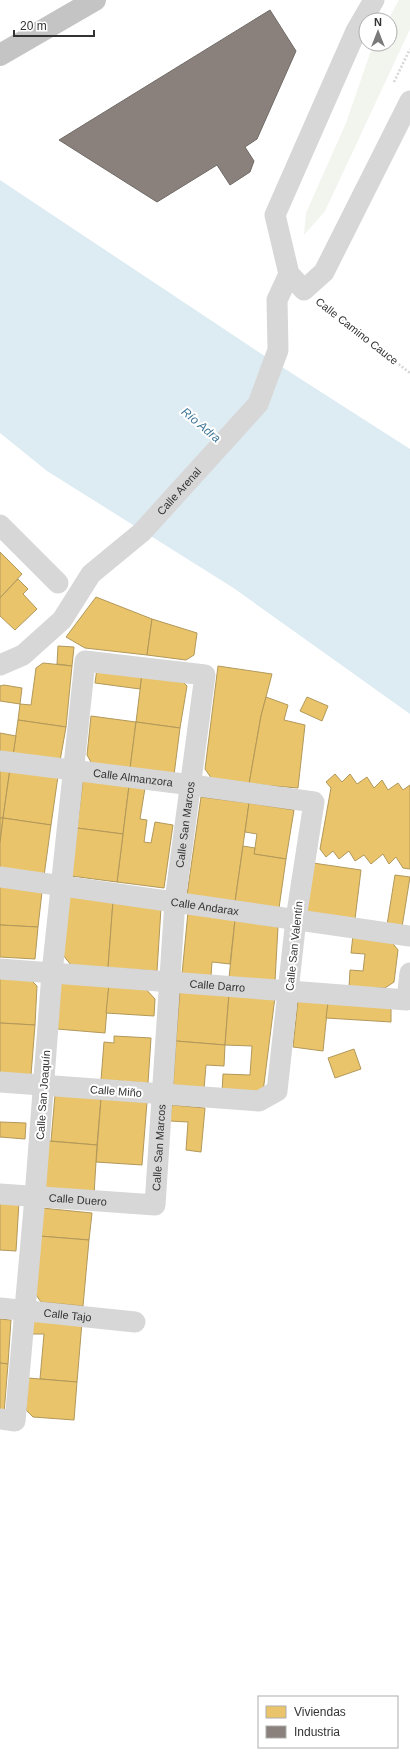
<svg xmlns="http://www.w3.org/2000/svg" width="410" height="1760" font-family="Arial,sans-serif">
	<rect width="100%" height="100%" fill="#fff"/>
	<path fill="#f1f5ed" d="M399 0H410V29L325 211 304 235 306 213 346 123 373 45 390 44V20H388Z"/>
	<path fill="#ddebf3" d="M0 180 257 351 410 449V714L232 587 47 471 0 433Z"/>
	<g fill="#e9c46a" stroke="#b2985a">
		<path d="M0 552 22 574 0 598Z"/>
		<path d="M18 579 28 589 23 594 37 609 15 630 0 616V598Z"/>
		<path d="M96 597 152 619 147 655 85 648 66 637Z"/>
		<path d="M152 619 197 633 194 655 186 660 147 655Z"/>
		<path d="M58 646 74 647 72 666 57 664Z"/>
		<path d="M43 663 72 666 66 727 18 720 20 704 31 705 36 668Z"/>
		<path d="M218 666 272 674 261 716 249 784 212 779 205 769Z"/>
		<path d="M97 668 142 674 140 689 95 683Z"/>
		<path d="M142 674 180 679 187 686 180 728 136 722Z"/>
		<path d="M4 685 22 688 20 704 0 701V686Z"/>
		<path d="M266 697 288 705 284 720 305 725 298 788 249 784 261 716Z"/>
		<path d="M307 697 328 706 322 721 300 711Z"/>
		<path d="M91 716 136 722 130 769 92 764 87 755Z"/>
		<path d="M18 720 66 727 60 761 13 755Z"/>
		<path d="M136 722 180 728 174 775 130 769Z"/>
		<path d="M0 733 16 736 13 755 0 753Z"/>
		<path d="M0 768 10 769 3 818H0Z"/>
		<path d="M10 769 58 776 51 825 3 818Z"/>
		<path d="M335 774 342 782 350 774 357 784 367 777 374 788 382 780 388 790 398 783 403 790 410 785V869L403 868 396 857 389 864 383 854 371 864 364 855 355 861 349 851 339 859 333 851 326 857 320 849 331 788 326 782Z"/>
		<path d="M83 780 129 786 123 834 77 828Z"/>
		<path d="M129 786 145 788 140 819 147 820 144 842 151 843 155 822 173 825 164 888 117 882Z"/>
		<path d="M201 797 249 803 235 902 187 895Z"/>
		<path d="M249 803 294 810 286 859 254 854 257 834 245 832Z"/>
		<path d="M0 818H3L0 843Z"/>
		<path d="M3 818 51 825 44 876 0 869V843Z"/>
		<path d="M77 828 123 834 117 882 71 876Z"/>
		<path d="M243 846 255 848 254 854 286 859 279 908 235 902Z"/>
		<path d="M313 863 361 870 355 919 306 913Z"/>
		<path d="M395 875 410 877 402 927 387 925Z"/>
		<path d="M0 885 42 892 38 927 0 925Z"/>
		<path d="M68 894 113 901 108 968 71 965 63 955Z"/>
		<path d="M113 901 161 908 157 971 108 968Z"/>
		<path d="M188 912 235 920 230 964 212 962 211 976 182 974Z"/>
		<path d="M235 920 278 927 275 981 229 978Z"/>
		<path d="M0 925 38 927 35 959 0 957Z"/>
		<path d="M353 935 390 940 398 950 394 982 385 988 349 987 350 970 363 971 365 954 351 953Z"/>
		<path d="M0 975 28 977 37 986 35 1025 0 1023Z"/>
		<path d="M61 980 109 984 105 1033 57 1029Z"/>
		<path d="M109 984 144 987 155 999 154 1016 106 1013Z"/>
		<path d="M180 990 229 994 225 1045 176 1041Z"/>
		<path d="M229 994 275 997 263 1092 222 1093 223 1074 250 1075 252 1046 225 1045Z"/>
		<path d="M298 1000 328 1003 323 1051 293 1047Z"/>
		<path d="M328 1003 391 1006V1022L326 1018Z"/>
		<path d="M0 1023 35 1025 31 1075 0 1073Z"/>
		<path d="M114 1036 151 1038 148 1083 101 1080 104 1042 114 1043Z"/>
		<path d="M176 1041 225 1045 224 1066 206 1065 204 1089 173 1087Z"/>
		<path d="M354 1049 361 1069 335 1078 328 1058Z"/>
		<path d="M55 1095 101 1099 97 1145 51 1141Z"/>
		<path d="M101 1099 147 1102 142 1165 96 1162Z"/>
		<path d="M172 1105 205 1108 201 1152 186 1150 188 1122 170 1121Z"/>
		<path d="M0 1122 26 1123 25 1139 0 1137Z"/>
		<path d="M48 1141 97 1145 94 1195 44 1191Z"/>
		<path d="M0 1201 19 1202 16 1251 0 1250Z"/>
		<path d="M42 1208 92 1213 89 1240 39 1236Z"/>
		<path d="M39 1236 89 1240 83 1306 41 1302 34 1292Z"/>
		<path d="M33 1318 82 1322 77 1382 40 1379 44 1334H32Z"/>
		<path d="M0 1319 11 1320 8 1364 0 1363Z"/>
		<path d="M0 1363 8 1364 4 1413 0 1412Z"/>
		<path d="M28 1378 77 1382 74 1420 33 1417 26 1410Z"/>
	</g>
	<path fill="#8a817c" stroke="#706a66" d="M270 10 296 51 257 139 245 147 254 161 250 172 230 185 217 165 157 202 59 140Z"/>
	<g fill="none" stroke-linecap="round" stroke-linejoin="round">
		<g stroke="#d6d6d6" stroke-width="2.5" stroke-dasharray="2 2" stroke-linecap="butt">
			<path d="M394 82 410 49"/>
			<path d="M323 305 410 373"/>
		</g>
		<g stroke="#d7d7d7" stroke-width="21">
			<path d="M374 0 356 31 275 215 289 274 304 290 324 272 410 101"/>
			<path d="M0 525 58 583"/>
			<path id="s1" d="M0 665 23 655 62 620 91 574 142 532 258 404 278 350 277 300 289 274"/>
			<path id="s2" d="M0 761 192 785 314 802 296 919 277 1091 259 1101 0 1082"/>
			<path id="s3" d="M0 877 410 936"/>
			<path id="s4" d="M0 969 407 1000 410 973"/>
			<path id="s5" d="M0 1194 155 1205 175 901 205 675 85 661 52 973 35 1197 15 1421 0 1419"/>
			<path id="s6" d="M0 1308 135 1322"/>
		</g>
		<path stroke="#c4c4c4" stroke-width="22" d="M0 55 95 0"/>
	</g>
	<g text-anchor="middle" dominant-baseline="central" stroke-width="4" stroke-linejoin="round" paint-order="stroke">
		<g font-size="11" fill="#333" stroke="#fff">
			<text transform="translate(357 331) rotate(38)">Calle Camino Cauce</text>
			<text stroke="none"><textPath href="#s1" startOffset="253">Calle Arenal</textPath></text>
			<text stroke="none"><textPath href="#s2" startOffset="134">Calle Almanzora</textPath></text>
			<text stroke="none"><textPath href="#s5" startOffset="537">Calle San Marcos</textPath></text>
			<text stroke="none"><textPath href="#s3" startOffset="207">Calle Andarax</textPath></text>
			<text transform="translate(294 946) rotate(-84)">Calle San Valentín</text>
			<text stroke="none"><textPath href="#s4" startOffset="218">Calle Darro</textPath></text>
			<text transform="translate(116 1091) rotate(4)">Calle Miño</text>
			<text transform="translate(43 1095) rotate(-86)">Calle San Joaquín</text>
			<text stroke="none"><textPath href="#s5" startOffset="213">Calle San Marcos</textPath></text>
			<text stroke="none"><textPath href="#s5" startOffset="78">Calle Duero</textPath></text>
			<text stroke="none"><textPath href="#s6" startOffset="68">Calle Tajo</textPath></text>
		</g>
		<g font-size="12" font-style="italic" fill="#3f7597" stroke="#fff">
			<text transform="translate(201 425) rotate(40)">Río Adra</text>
		</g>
	</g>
	<rect x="258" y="1696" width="140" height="52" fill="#ffffff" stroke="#adadad"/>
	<rect x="266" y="1706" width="20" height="12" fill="#e9c46a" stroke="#adadad"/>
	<text x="294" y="1716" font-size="12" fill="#333333">Viviendas</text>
	<rect x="266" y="1726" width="20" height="12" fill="#8a817c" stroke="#adadad"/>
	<text x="294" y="1736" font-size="12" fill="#333333">Industria</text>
	<g transform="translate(378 32)"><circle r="19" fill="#ffffff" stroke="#adadad"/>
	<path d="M0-3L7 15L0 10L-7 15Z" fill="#7a7a7a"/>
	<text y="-6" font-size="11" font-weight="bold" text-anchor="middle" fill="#333333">N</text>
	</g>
	<path d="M14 30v6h80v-6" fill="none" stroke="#333333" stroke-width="2"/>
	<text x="20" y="30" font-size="12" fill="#333333" stroke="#ffffff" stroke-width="3" paint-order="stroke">20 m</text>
</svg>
